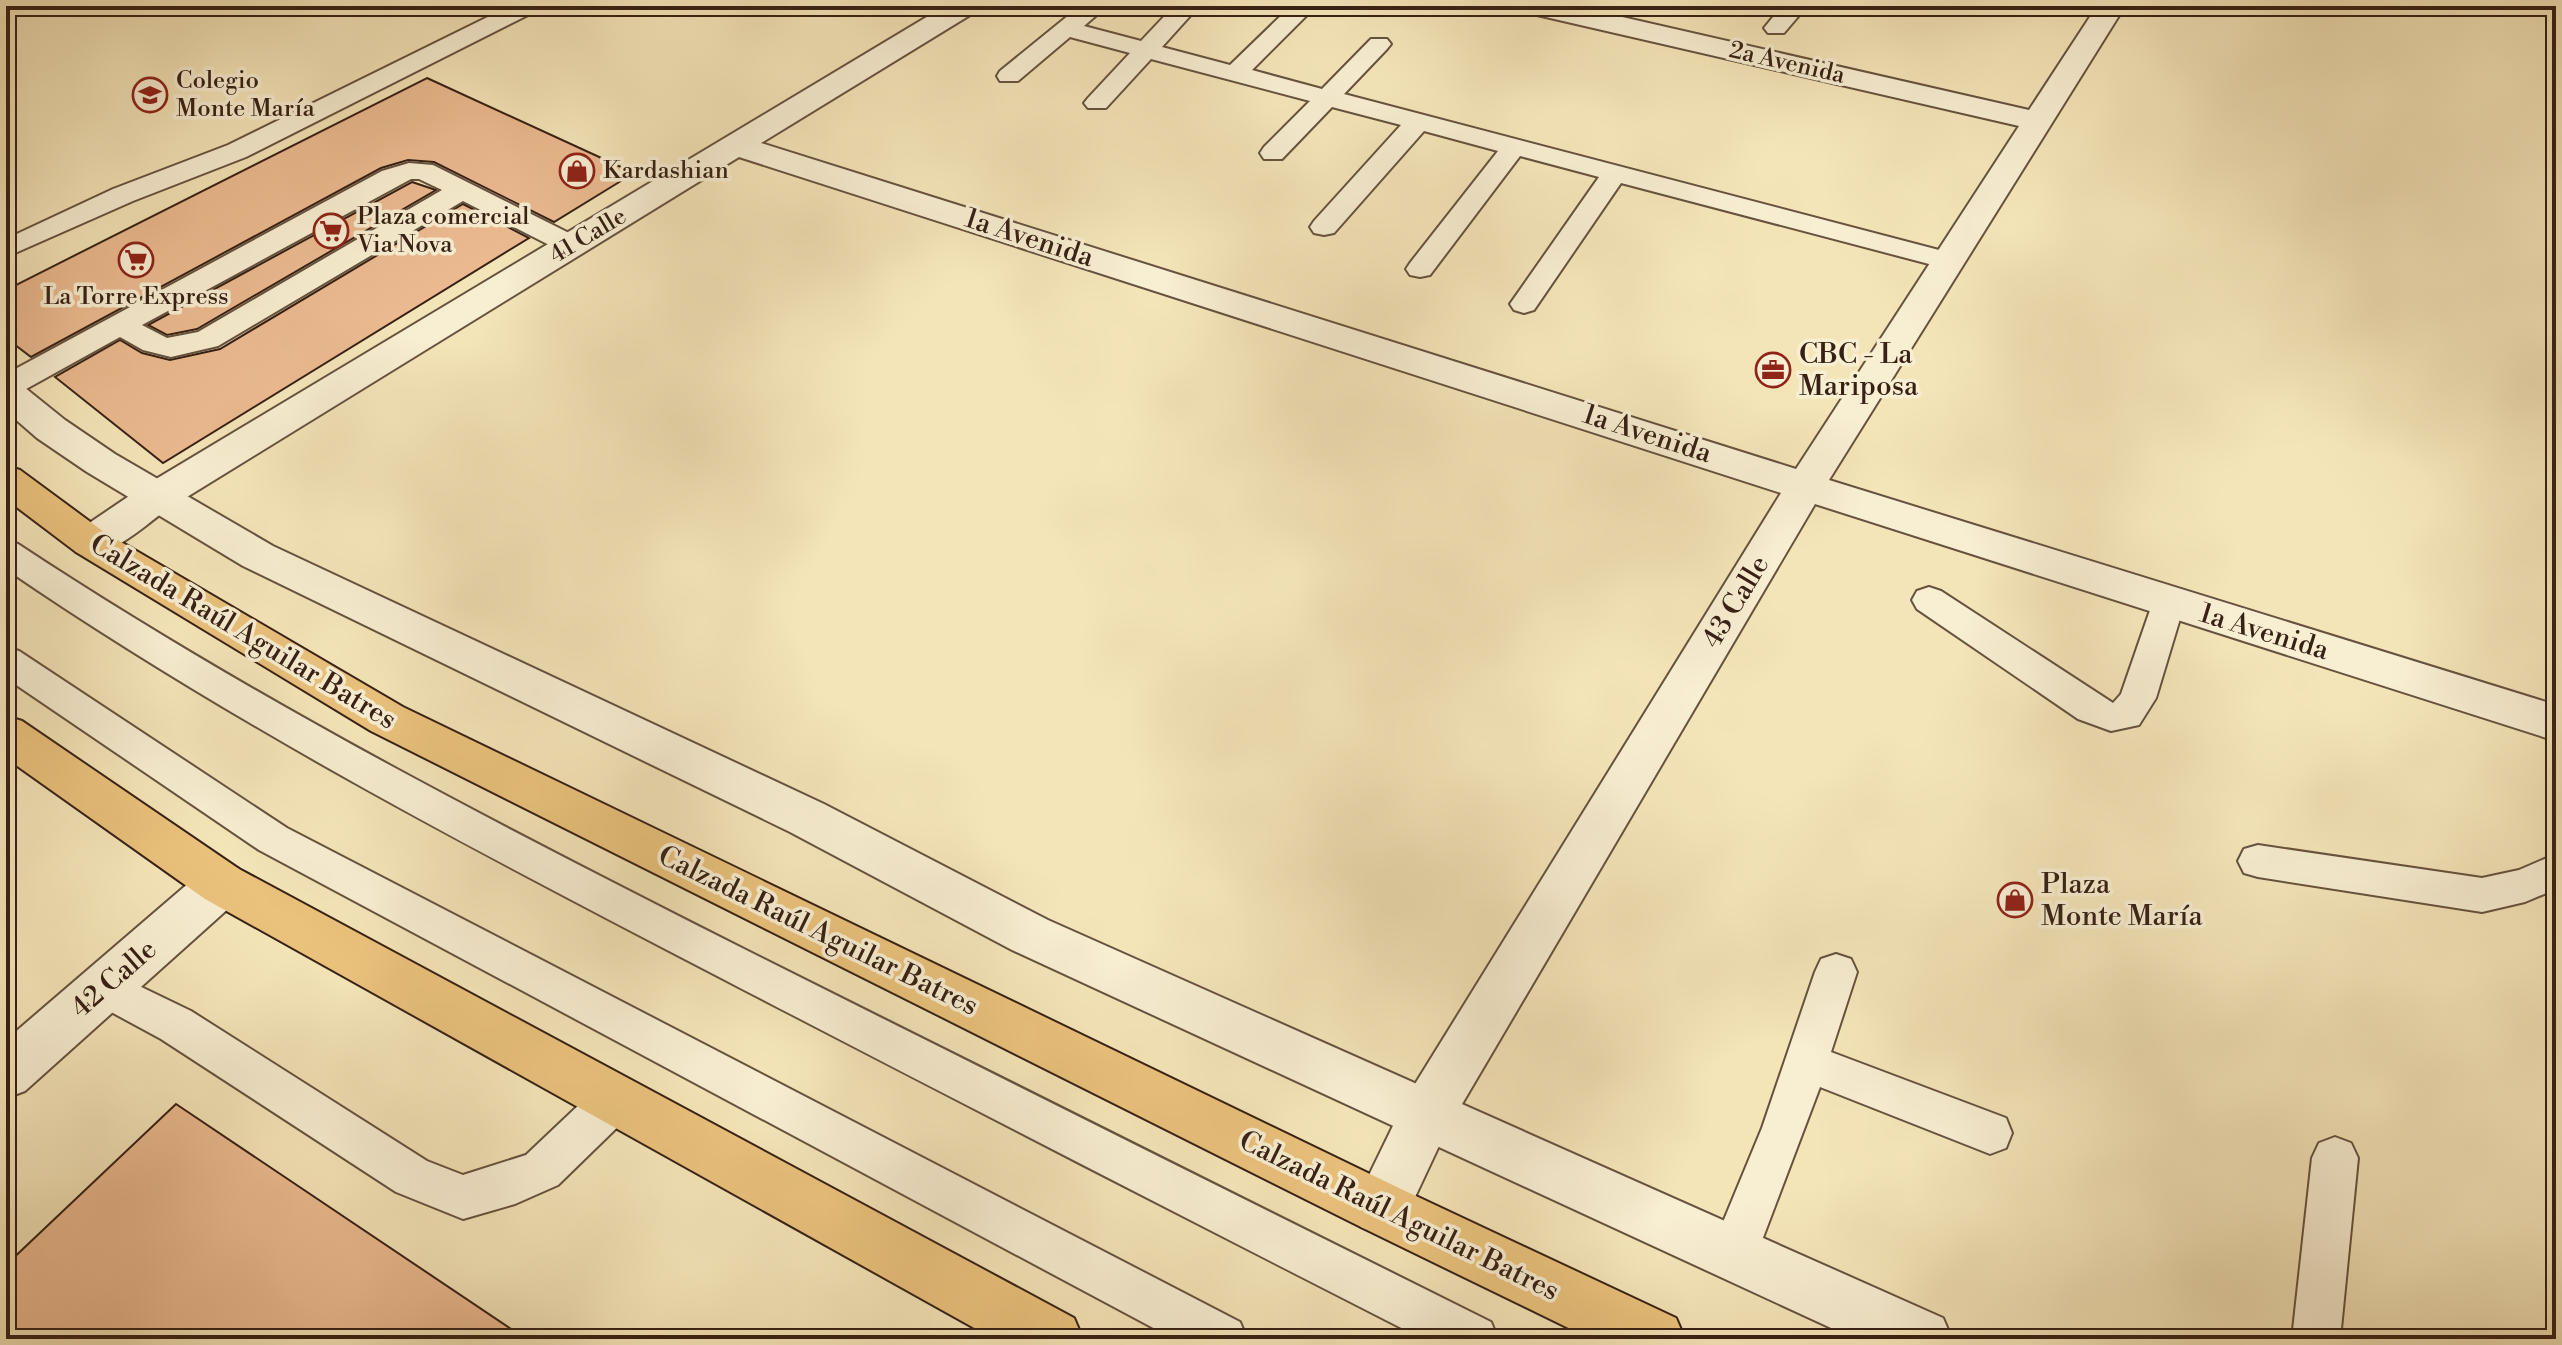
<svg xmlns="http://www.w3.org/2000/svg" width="2562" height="1345" font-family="'Libre Bodoni',serif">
	<rect width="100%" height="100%" fill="#f4e5b9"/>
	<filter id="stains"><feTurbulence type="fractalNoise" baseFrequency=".0025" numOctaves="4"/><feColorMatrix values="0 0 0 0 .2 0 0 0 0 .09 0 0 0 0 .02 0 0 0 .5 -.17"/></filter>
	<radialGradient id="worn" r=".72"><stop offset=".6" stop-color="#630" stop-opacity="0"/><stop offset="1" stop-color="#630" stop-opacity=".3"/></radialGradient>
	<g fill="#ebba90" stroke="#372115" stroke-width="2">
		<path d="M427 78 634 173 554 222 434 162 408 160 381 168 31 357 6 338V290Z"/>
		<path d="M412 182 436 190 197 329 167 335 148 325Z"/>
		<path d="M463 204 529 238 163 463 55 377 120 340 142 353 170 360 220 349Z"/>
		<path d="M176 1104 526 1339H6V1265Z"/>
	</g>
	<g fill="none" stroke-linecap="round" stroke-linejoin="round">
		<g stroke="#66523e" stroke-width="4">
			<g id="service">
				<path d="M510 6H540L536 11 246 157 133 201 6 257V239L113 189 228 145Z"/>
				<path d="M1080 6H1107L1084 26 1141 41 1174 6H1199L1162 47 1230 65 1291 6H1316L1252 70 1322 89 1371 39H1387L1391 44 1387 49 1344 94 1958 255 1962 261 1958 267 1948 269 1621 183 1534 310 1524 313 1514 310 1510 304 1599 177 1520 156 1430 275 1420 277 1410 275 1406 269 1410 263 1498 151 1424 131 1334 233 1324 235 1314 233 1310 227 1314 221 1401 125 1332 107 1282 159H1264L1260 153 1264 147 1310 101 1151 59 1106 108H1088L1084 103 1088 98 1130 53 1070 37 1018 81H1000L997 76 1000 71Z"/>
				<path d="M1782 6H1807L1784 33H1768L1764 28Z"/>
				<path d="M409 163 433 165 583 240 587 246 583 252 573 254 563 252 463 201 218 346 171 357 143 350 120 337 17 394 6 397V374L382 171ZM411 179H419L442 190 198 332 167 338 142 325Z"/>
				<path d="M6 540 18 544C254 700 504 828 756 955 1001 1078 1246 1200 1491 1322L1498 1339H1423C1189 1220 956 1100 723 979 478 852 234 725 6 569Z"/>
				<path d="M1929 587 1941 591 2113 703 2121 694 2156 593 2168 589 2180 593 2185 602 2156 698 2139 725 2111 731 2078 719 1917 609 1912 600 1917 591Z"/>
				<path d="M6 647 19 651 287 828 1240 1322 1247 1339H1174L259 850 6 678Z"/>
				<path d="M2258 845 2482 878 2519 870 2556 854V889L2525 902 2482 912 2258 877 2244 873 2238 861 2244 849Z"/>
				<path d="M1836 954 1851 959 1857 972 1831 1052 2006 1118 2012 1133 2006 1148 1990 1154 1820 1087 1750 1272 1733 1279 1716 1272 1709 1256 1762 1128 1815 972 1821 959Z"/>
				<path d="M104 969 191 1011 427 1161 463 1175 526 1155 601 1084 617 1078 633 1084 639 1098 633 1112 558 1185 515 1204 463 1219 396 1192 161 1039 89 1000 83 987 89 974Z"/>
				<path d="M2335 1137 2351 1143 2358 1158 2340 1339H2292L2312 1158 2319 1143Z"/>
			</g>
		</g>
		<g stroke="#66523e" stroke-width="4">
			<g id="minor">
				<path d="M945 6H979L975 12 761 143 1796 469 2019 126 1537 15 1527 12 1523 6H1574L2029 110 2097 6H2125L1829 480 2556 705V741L1815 504 1445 1133 1401 1227 1381 1235 1361 1227 1353 1208 1407 1097 1781 493 739 157 169 508C143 526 109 562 76 552L70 542 76 532 141 488Z"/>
				<path d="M222 863 239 869 246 884 239 899 25 1091 6 1098V1040L205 869Z"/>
			</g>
		</g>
		<g stroke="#66523e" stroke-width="4">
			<path id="tertiary" d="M6 379 19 383 65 420 115 454 273 546 824 804 1048 920 1943 1318 1952 1339H1855L1012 950 790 832 243 566 87 472 37 438 6 411Z"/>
		</g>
		<g stroke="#372115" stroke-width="4">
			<g id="trunk">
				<path d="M6 466 20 470 104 532 403 707 1401 1189 1676 1318 1685 1339H1591L1361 1227 371 731 76 552 6 499Z"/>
				<path d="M6 716 22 721 239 869 1074 1318 1083 1339H994L205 899 6 758Z"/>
			</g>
		</g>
		<use href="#service" fill="#f8eed2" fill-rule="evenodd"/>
		<use href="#minor" fill="#f8eed2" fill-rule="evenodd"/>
		<use href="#tertiary" fill="#f8eed2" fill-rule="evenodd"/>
		<use href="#trunk" fill="#eac27c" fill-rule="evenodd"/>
	</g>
	<defs>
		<g id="school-ring" transform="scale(1.8)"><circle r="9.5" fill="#f8eed2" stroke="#8f2418" stroke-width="1.5"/><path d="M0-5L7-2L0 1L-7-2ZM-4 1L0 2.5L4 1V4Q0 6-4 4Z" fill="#8f2418"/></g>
		<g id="shop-ring" transform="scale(1.8)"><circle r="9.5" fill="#f8eed2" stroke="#8f2418" stroke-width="1.5"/><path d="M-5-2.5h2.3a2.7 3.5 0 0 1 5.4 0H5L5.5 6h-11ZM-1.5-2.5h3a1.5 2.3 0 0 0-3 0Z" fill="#8f2418"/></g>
		<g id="supermarket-ring" transform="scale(1.8)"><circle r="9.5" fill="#f8eed2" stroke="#8f2418" stroke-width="1.5"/><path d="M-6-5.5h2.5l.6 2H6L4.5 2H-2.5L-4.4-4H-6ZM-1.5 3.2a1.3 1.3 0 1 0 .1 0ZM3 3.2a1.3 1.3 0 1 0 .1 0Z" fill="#8f2418"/></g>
		<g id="office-ring" transform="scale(1.8)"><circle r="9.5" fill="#f8eed2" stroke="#8f2418" stroke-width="1.5"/><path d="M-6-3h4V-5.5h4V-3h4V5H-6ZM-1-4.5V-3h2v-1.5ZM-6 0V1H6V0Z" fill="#8f2418"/></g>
	</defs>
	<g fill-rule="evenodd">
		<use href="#school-ring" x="150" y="95"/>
		<use href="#shop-ring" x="577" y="171"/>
		<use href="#supermarket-ring" x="331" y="231"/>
		<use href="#supermarket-ring" x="136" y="260"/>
		<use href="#office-ring" x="1773" y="370"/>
		<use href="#shop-ring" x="2015" y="900"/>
	</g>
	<g text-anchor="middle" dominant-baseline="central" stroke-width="7" stroke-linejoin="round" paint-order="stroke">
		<g font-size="24" fill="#372115" stroke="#f8eed2">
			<text transform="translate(1787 63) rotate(13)">2a Avenida</text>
			<text transform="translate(588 236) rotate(-31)">41 Calle</text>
		</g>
		<g font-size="24" fill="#372115" stroke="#f8eed2" text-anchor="start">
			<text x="176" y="81">Colegio<tspan x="176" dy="28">Monte María</tspan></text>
			<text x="603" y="171">Kardashian</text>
			<text x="357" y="217">Plaza comercial<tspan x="357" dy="28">Via Nova</tspan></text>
			<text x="136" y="297" text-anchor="middle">La Torre Express</text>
		</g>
		<g font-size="28" fill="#372115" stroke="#f8eed2">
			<text transform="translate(1029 238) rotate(18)">1a Avenida</text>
			<text transform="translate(1647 434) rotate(18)">1a Avenida</text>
			<text transform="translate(1736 602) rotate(-59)">43 Calle</text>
			<text transform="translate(243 632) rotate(31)">Calzada Raúl Aguilar Batres</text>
			<text transform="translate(2264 632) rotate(17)">1a Avenida</text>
			<text transform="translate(818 931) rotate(26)">Calzada Raúl Aguilar Batres</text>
			<text transform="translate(114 979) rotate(-41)">42 Calle</text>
			<text transform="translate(1399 1216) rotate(26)">Calzada Raúl Aguilar Batres</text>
		</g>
		<g font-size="28" fill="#372115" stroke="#f8eed2" text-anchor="start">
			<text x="1799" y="354">CBC - La<tspan x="1799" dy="32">Mariposa</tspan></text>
			<text x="2041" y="884">Plaza<tspan x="2041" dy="32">Monte María</tspan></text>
		</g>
	</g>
	<rect width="2562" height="1345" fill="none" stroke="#f4e5b9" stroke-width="32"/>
	<rect x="8" y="8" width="2546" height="1329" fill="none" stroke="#372115" stroke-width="4"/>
	<rect x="16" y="16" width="2530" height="1313" fill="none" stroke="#372115" stroke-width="2"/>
	<rect width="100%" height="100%" filter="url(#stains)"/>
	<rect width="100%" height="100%" fill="url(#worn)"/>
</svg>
